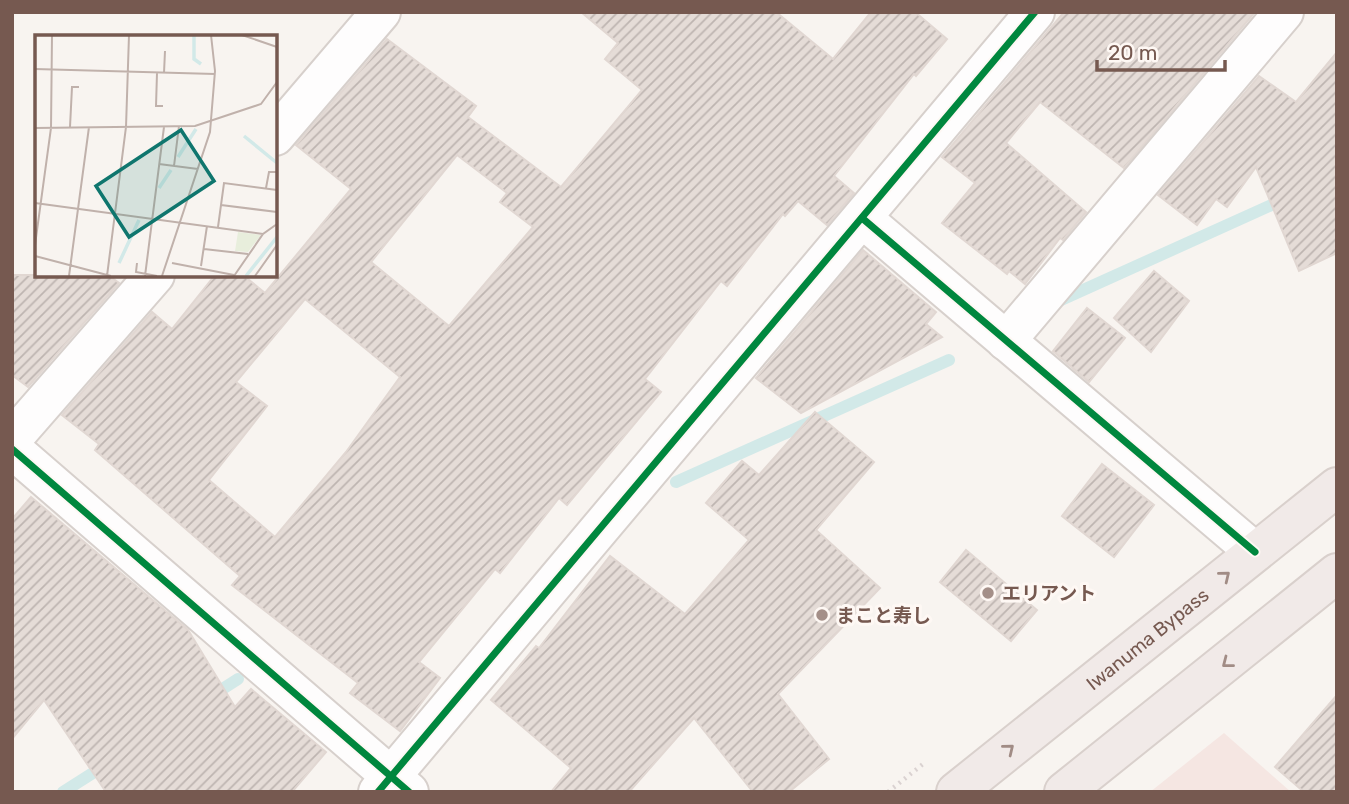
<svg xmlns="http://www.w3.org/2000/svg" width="1349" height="804" font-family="Rubik,'Noto Sans JP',sans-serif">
	<defs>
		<pattern id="building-hatch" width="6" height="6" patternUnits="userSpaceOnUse" patternTransform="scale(1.75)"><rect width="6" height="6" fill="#e5dcd7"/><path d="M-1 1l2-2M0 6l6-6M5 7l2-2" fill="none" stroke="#beb5b1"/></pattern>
	</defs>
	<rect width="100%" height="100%" fill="#f8f4f0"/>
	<path fill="#f5e6e2" d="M1224 733 1291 792H1150Z"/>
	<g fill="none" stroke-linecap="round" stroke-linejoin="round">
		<g stroke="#d2e9e8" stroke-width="12">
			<path d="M1061 300 1287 198"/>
			<path d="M676 482 949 360"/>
			<path d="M210 697 238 679"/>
			<path d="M63 792 107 764"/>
		</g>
	</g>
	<g fill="url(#building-hatch)" stroke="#e1d7d2" stroke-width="2" fill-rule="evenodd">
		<path d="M581 12H776L833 59 871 12H915L947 39 916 76 914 74 834 176 854 193 827 225 798 201 785 216 783 214 727 286 721 281 645 379 661 392 567 505 559 498 500 573 495 569 419 662 440 678 400 731 350 693 358 683 232 585 240 576 95 450 99 444 62 415 152 312 172 329 215 275H243L265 293 351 189 296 145 387 39 476 106 468 117 561 187 642 90 605 59 618 43ZM457 155 507 193 500 202 533 227 449 326 371 262ZM305 299 400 377 346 452 275 537 209 480 267 406 236 382Z"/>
		<path d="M1064 12H1255L1124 168 1040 102 1006 143 1086 212 1063 240 1060 238 1025 284 1009 271 1007 274 942 223 975 183 942 157Z"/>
		<path d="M1337 52V253L1299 271 1256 167 1227 207 1216 199 1197 225 1158 195 1259 76 1296 102Z"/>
		<path d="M863 250 936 312 926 324 942 337 801 413 756 378Z"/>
		<path d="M1154 271 1189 301 1151 352 1114 318Z"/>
		<path d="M12 275H108L119 283 28 387 12 375Z"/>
		<path d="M1087 308 1125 338 1089 382 1053 351Z"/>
		<path d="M815 412 874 462 816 530 880 588 778 694 829 759 789 792H753L694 718 629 792H551L571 768 491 700 536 646 539 648 610 556 685 614 749 540 706 503 742 461 759 475Z"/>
		<path d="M1102 464 1154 505 1114 557 1062 516Z"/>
		<path d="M31 497 188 630 235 707 251 689 326 752 292 792H106L44 700 12 739V519Z"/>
		<path d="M966 550 1037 610 1011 641 940 582Z"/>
		<path d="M1337 695V792H1304L1275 767Z"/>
	</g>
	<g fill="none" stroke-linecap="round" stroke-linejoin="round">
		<g stroke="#d7d0cc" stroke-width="42">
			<g id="minor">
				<path d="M275 136 381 12"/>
				<path d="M862 218 1255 552"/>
				<path d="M1006 341 1284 12"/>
				<path d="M12 439 155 275"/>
				<path d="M12 449 409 792"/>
				<path d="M378 792 1035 12"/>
			</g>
		</g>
		<g stroke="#d9d0cc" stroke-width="42">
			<g id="highway">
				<path id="s1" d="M956 792 1337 487"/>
				<path d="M1064 792 1337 573"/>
			</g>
		</g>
		<path stroke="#dad2d1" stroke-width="4.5" stroke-dasharray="2 5" stroke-linecap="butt" d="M888 792 923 764"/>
		<use href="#minor" stroke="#fefdfd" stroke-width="38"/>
		<use href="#highway" stroke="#f1eae8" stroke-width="38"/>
		<g stroke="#fef8f4" stroke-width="11">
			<g id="cycleway">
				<path d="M862 218 1255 552"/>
				<path d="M12 449 409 792"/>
				<path d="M378 792 1035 12"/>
			</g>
		</g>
		<use href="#cycleway" stroke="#00873e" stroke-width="7"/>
	</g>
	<defs><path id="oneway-chevron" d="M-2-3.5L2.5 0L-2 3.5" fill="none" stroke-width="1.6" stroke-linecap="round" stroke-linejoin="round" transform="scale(1.75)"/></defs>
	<g stroke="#a18c85">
		<use href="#oneway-chevron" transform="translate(1225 576) rotate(-39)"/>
		<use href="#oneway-chevron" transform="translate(1227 663) rotate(142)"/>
		<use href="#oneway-chevron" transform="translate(1009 749) rotate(-39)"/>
	</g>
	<g fill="#a48f88" stroke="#fef8f4" stroke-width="2.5">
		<circle cx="988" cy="593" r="7"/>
		<circle cx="822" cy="615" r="7"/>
	</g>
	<g text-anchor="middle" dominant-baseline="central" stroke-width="6" stroke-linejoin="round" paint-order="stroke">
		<g font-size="19" font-weight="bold" fill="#765950" stroke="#fef8f4" text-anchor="start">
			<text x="1002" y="593">エリアント</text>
			<text x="836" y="615">まこと寿し</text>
		</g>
		<g font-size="19" fill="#765950" stroke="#fef8f4">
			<text stroke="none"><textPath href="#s1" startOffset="245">Iwanuma Bypass</textPath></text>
		</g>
	</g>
	<g transform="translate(35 35)">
		<rect width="242" height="242" fill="#f8f4f0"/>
		<path d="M203 197 226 200 213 217 200 216Z" fill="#e8eedc"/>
		<path fill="none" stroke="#d2e9e8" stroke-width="3.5" d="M159 0V24L166 29M209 101 242 128M143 122 161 94M124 153 136 135M84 228 104 185M211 241 242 202"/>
		<path fill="none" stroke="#c0b1ab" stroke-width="2" d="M207 0 242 12M0 34 180 39M122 38 121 71H128M129 38 130 16M35 92 37 52H44M0 93 160 91 226 69 242 47M124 129 163 134M139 131 144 91M231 153 234 137H242M0 168 228 199M186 170 242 177M183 192 189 148 242 155M0 210 16 93 17 0M169 214 213 219M0 221 76 241M102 228 101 237 122 241M137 228 199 240M166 231 172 191M34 241 54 92M72 241 91 92 94 0M110 241 129 92M127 241 175 97 180 36 176 0M199 241 228 199 242 189M220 241 242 210"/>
		<path fill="#0f766e" fill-opacity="0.15" stroke="#0f766e" stroke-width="3.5" d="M146 95 179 146 94 202 61 151Z"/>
		<rect width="242" height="242" fill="none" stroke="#765950" stroke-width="3.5"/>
	</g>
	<rect width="1349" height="804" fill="none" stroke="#765950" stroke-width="28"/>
	<path d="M1097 60v10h128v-10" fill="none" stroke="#765950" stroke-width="3.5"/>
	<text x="1108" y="60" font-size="21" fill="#765950" stroke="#fef8f4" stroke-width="5" paint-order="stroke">20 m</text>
</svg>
